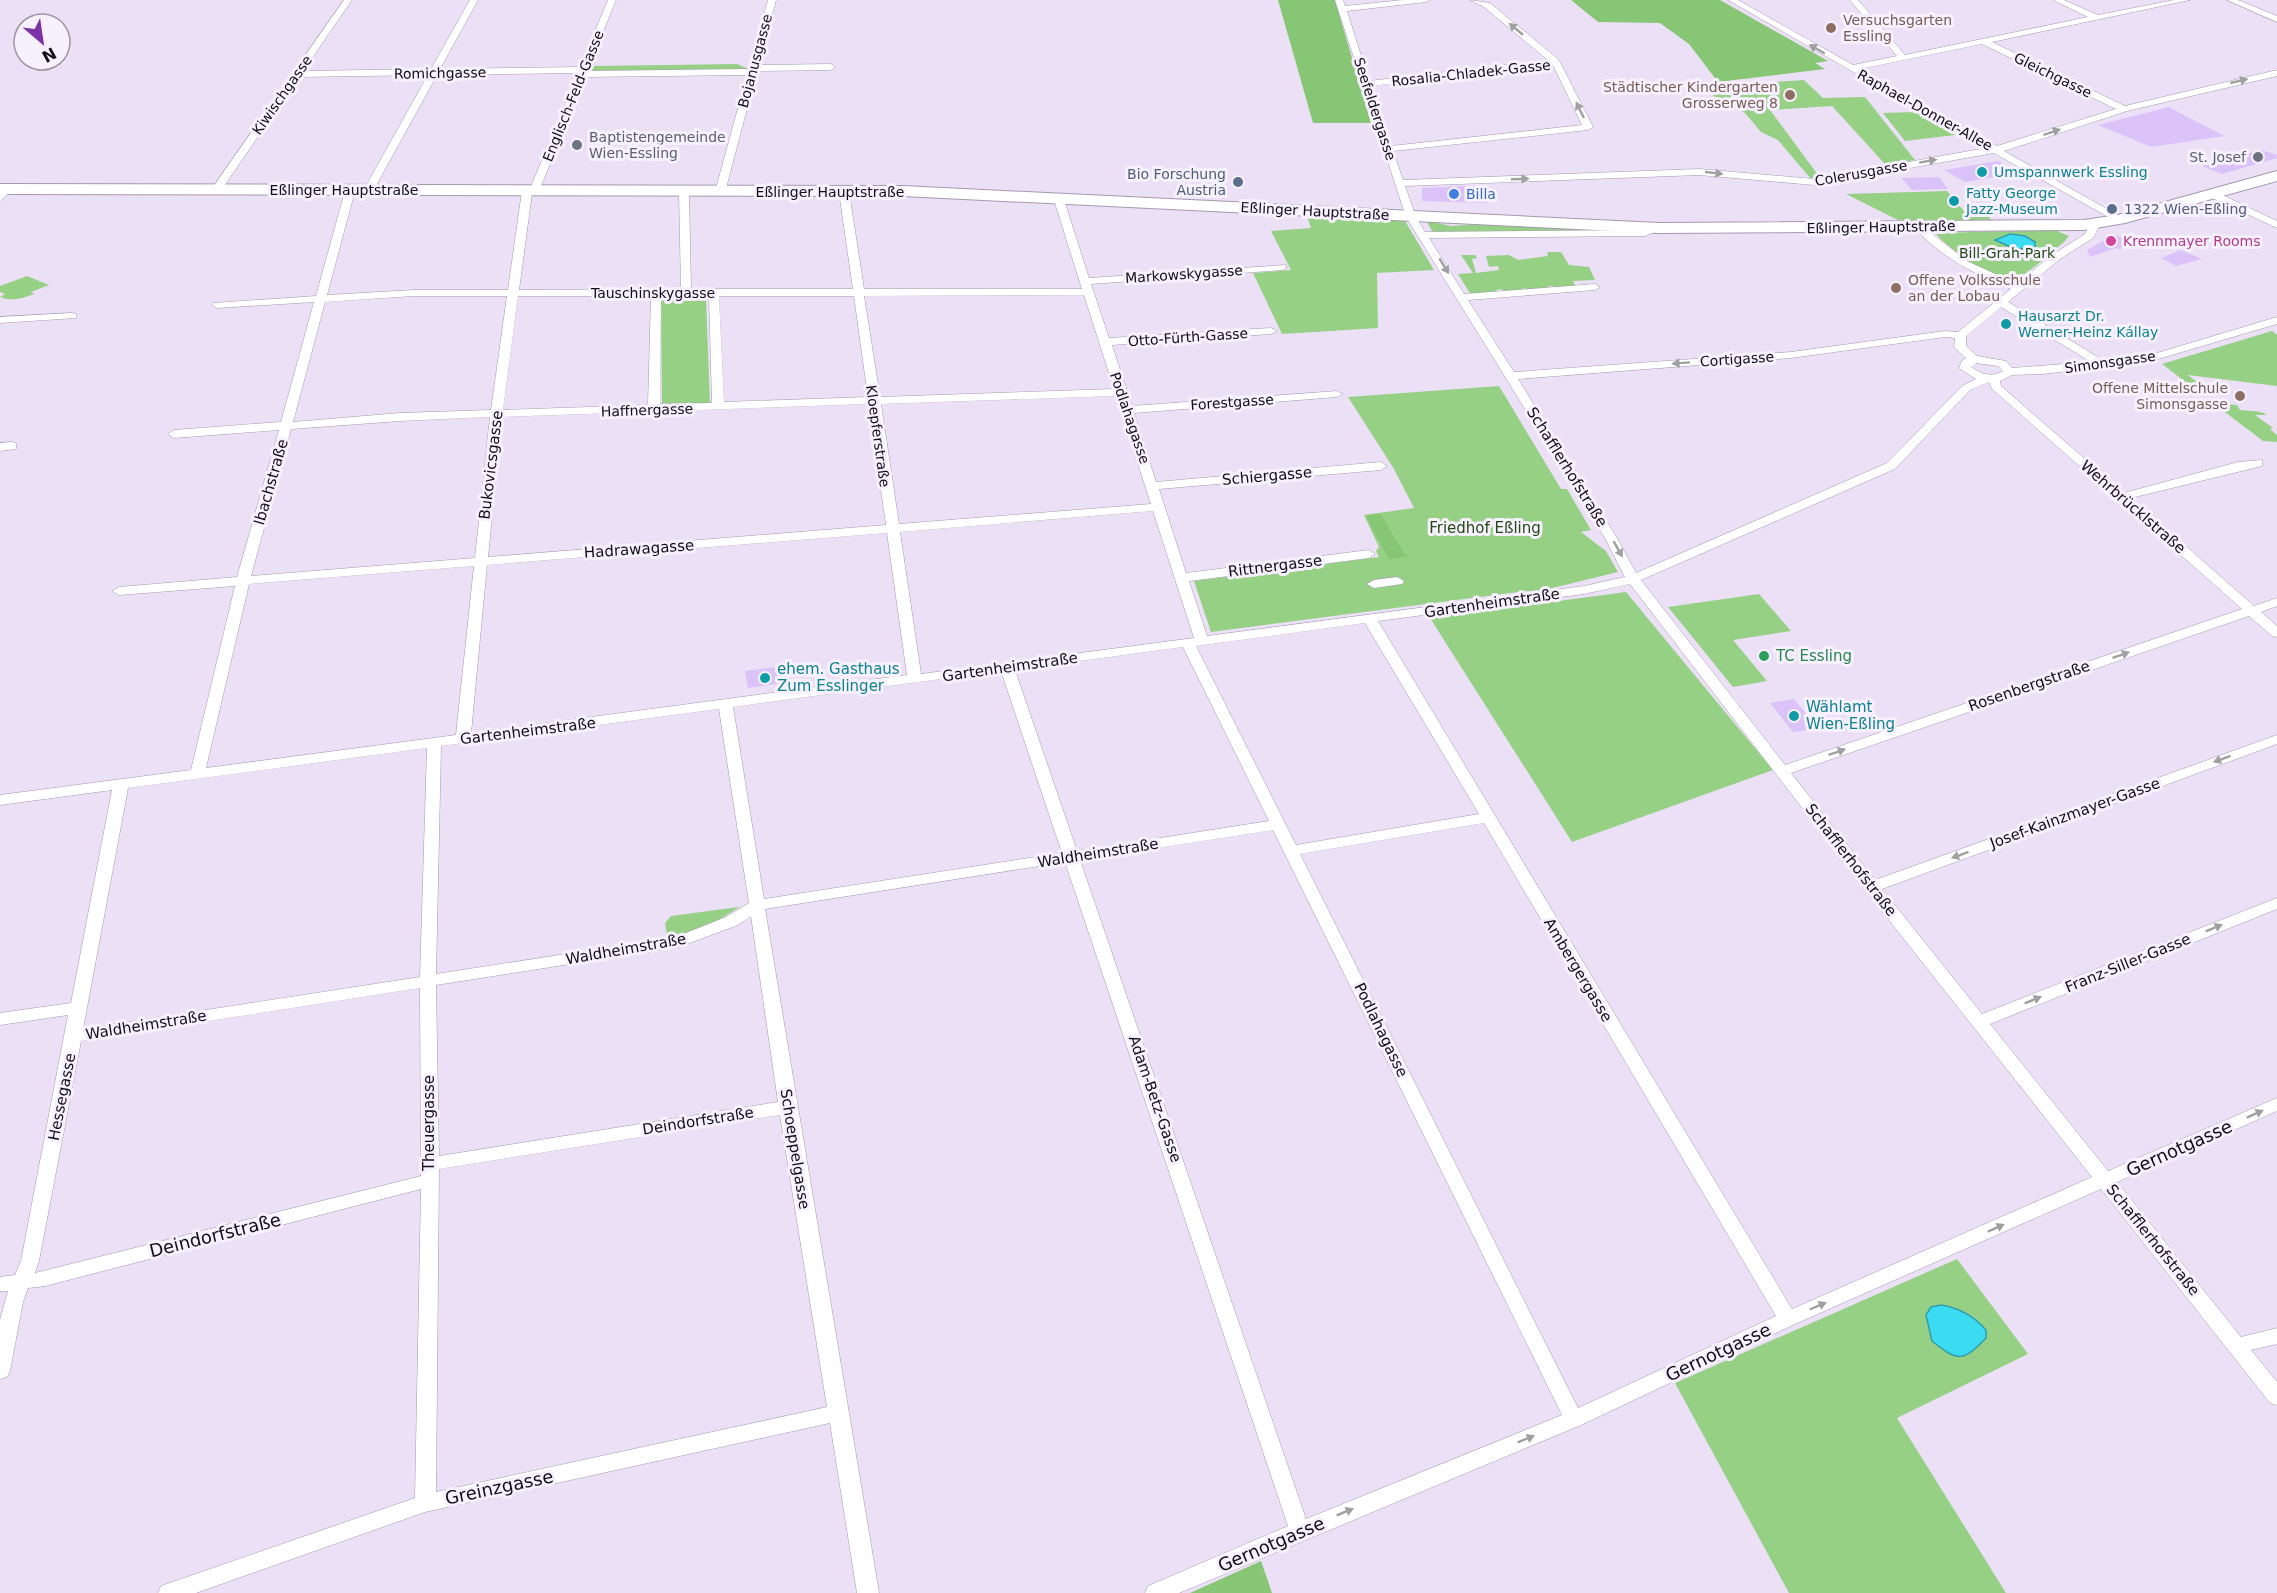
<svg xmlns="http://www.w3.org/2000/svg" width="2277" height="1593" font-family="'DejaVu Sans',sans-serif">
	<rect width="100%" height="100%" fill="#ece0f7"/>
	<g fill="#96d085" fill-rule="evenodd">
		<path d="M737 64 748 69 586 71 594 66Z"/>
		<path d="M1804 80 1823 98 1865 97 1915 160 1811 179 1778 140 1761 132 1744 112 1731 108 1701 87ZM1832 106 1884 163V164L1818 175 1770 110Z"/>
		<path d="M1916 112 1955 135 1905 141 1883 113Z"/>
		<path d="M1947 191 1969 217H1989L1992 222H1902L1846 194Z"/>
		<path d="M1307 216 1405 221 1434 270 1377 273 1378 328 1282 334 1253 273 1291 270 1271 231 1311 228Z"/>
		<path d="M1429 221 1451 226 1480 224 1645 231 1437 232 1432 231 1427 222Z"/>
		<path d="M2055 230 2069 236 2065 241C2053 251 2031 272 2017 278 1992 287 1950 249 1935 233Z"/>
		<path d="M1547 252H1561L1569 265 1589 267 1595 280 1573 281 1576 287 1555 289 1553 286H1548L1549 289 1530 290 1523 288 1524 291 1504 292 1502 289 1496 290 1497 293 1471 295 1458 274 1473 273 1461 255H1475L1477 258 1472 259 1476 273 1499 270 1498 266 1489 267 1486 256 1509 255 1518 260 1548 256Z"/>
		<path d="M27 276 49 285 31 292 34 294C24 298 11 302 0 297L5 294 0 292V286Z"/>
		<path d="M661 298H706L710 404 662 406Z"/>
		<path d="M2272 331 2277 335V386L2188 375 2207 390H2196L2162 364Z"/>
		<path d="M1499 386 1561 489H1567L1591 530 1581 532 1606 551 1618 572 1536 592 1526 591 1211 632 1194 581 1379 557 1376 551 1379 547 1364 515 1414 508 1394 469 1348 397Z"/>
		<path d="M2213 403 2237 405 2240 410C2248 411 2260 410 2267 415H2255L2273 428 2270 429 2277 435V442L2263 441Z"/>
		<path d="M1626 592 1773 770 1572 842 1430 618Z"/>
		<path d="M1759 594 1791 631 1733 640 1767 681 1733 687 1668 607Z"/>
		<path d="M739 907C725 917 682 942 667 935L665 923 671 916Z"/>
		<path d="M1957 1259 2028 1354 1897 1418 2006 1593H1789L1675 1383Z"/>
	</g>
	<g fill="#86c674">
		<path d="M1278 0H1335L1371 123H1313Z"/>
		<path d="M1571 0H1720L1828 61 1815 63 1825 69 1718 82 1689 44 1660 23 1598 22Z"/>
		<path d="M1381 514 1403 552 1409 556 1389 559 1366 516Z"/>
		<path d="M1261 1561 1272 1593H1190Z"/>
	</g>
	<g fill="#3bdbf1" stroke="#2f9eaf" stroke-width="1.5">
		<path d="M2010 234 2025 236 2035 242V248L2015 249 1995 240Z"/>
		<path d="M1941 1305C1960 1308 1974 1316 1986 1330V1338C1963 1362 1958 1362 1932 1341L1926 1315 1931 1307Z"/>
	</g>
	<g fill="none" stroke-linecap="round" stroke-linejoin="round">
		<path stroke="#2f9eaf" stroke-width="3" d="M2035 248 2044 251"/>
	</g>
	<g fill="#dbc2f8">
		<path d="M2169 107 2224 136 2151 147 2098 125Z"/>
		<path d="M2261 150 2277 155V158L2222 174 2202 166Z"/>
		<path d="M1998 161 2019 173 1965 182 1944 170Z"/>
		<path d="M1939 177 1948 189 1912 190 1901 178Z"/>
		<path d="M1486 185 1488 203 1422 201V188Z"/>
		<path d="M2115 235 2134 241 2120 249 2116 248 2090 257 2087 250Z"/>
		<path d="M2181 250 2202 259 2176 266 2161 258Z"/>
		<path d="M782 666 785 683 748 688 745 671Z"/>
		<path d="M1794 699 1818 729 1793 732 1770 703Z"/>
	</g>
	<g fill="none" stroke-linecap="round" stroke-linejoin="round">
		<g stroke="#a499af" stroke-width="1">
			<g id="street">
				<path d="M344 0H352L303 71 431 69 470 0H478L440 69 580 67 608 0H616L587 71 749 69 768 0H776L759 65 831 64 835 67 831 70 757 71 725 192 720 195 715 192 747 75 585 77 539 191 532 193 519 290 681 289 679 192 684 189 689 192 691 289H853L839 192 844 189 849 192 864 289H1082L1055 203 1056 197 1061 194 1066 197 1065 203 1089 278 1286 265V269L1282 270 1091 284 1109 338 1271 328 1277 331 1271 334 1112 345 1132 406 1337 391 1343 394 1337 397 1134 413 1156 482 1381 462 1387 466 1381 470 1159 489 1186 573 1369 550 1375 554 1369 558 1189 581 1207 636 1584 586 1625 577 1605 538 1406 217 1335 0H1343L1345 6 1403 0H1430L1426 2 1347 11 1369 81 1548 60 1484 7 1470 0 1490 3 1559 60 1593 127 1588 130 1393 151 1403 180 1699 169 1814 179 1986 148 1728 0H1738L1853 65 1897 56 1850 0H1858L1905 55 2088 17 2053 0H2064L2098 15 2174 0H2190L1992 42 2125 106 2277 70V76L2127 111 2004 151 2123 218V222L2119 223 1994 153 1814 185 1699 175 1405 186 1416 217 1425 232 1644 230 1659 225 1664 228 1645 236 1429 238 1464 294 1595 284 1600 287 1595 290 1468 300 1514 372 1791 352 1945 331 1958 332 2011 289C1974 274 1943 258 1915 229L1914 227 1919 224 1969 262 2017 284 2052 255 2085 234 2092 221H2100L2101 223 2093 238 2060 259 2008 302 2104 361 2147 356 2277 317V324L2148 362 2042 374 2012 375 2000 381 2001 386 2124 493 2238 462 2262 460V466L2131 498 2254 606 2277 598V606L2261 612 2277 626V637L2272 636 2249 616 1791 773 1875 880 2277 735V744L1882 889 1982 1014 2277 898V909L1990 1024 2108 1171 2277 1098V1111L2117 1182 2241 1337 2277 1328V1344L2251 1350 2277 1382V1405L2270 1403 2101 1189 1795 1324 1581 1425 1179 1593H1145L1148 1586 1288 1526 1065 862 765 909 879 1593H857L830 1423 425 1512 196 1593H158L161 1586 415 1498 421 1189 45 1286 28 1288 23 1302 10 1371 7 1377 0 1379V1320L8 1291H0V1277L15 1275 21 1261 68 1015 0 1025V1013L71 1003 112 790 0 805V795L191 770 235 586 119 595 112 591 119 587 237 577 279 430 174 438 168 434 174 430 281 422 314 302 217 308 212 305 213 303 316 296 345 191 350 188 355 191 327 295 414 290H508L522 191 530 189 578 73 437 75 373 191 368 194 363 191 428 75 299 77 220 192 211 190ZM1982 44 2116 109 1997 146 1860 69ZM1553 65 1582 125 1391 146 1371 86ZM1084 295 1114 389 880 397 864 296ZM414 296H507L491 410 400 413 293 422 325 302ZM518 296H651L648 405 503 410ZM661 296H709L712 403 660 404ZM719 296H854L868 397 724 402ZM2001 307 2091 362 2012 368 2006 361 1977 356 1966 346V336ZM1945 337 1955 338 1954 347 1966 358 1962 361 1959 368 1976 379 1962 386 1887 463 1636 573 1617 538 1518 379 1791 358ZM1976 363 1998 366 2003 371C1992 378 1981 374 1971 367ZM1989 382 1992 389 2242 609 1785 765 1641 580 1895 469 1970 390ZM1116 396 1151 504 899 524 881 404ZM869 404 886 525 488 557 502 417ZM490 417 475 558 251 576 291 429 400 421ZM1153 511 1194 638 921 674 900 532ZM887 533 907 675 471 733 487 565ZM474 566 456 735 206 768 249 584ZM1630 584 1866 891 2092 1177 1792 1309 1378 621 1584 594ZM1365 623 1479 814 1296 845 1196 646ZM1183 647 1269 821 1077 851 1015 670ZM1001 671 1062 853 764 899 733 707ZM719 709 749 903 726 917 676 937 436 974 441 746ZM427 748 420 977 83 1029 128 788ZM1484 823 1776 1316 1578 1408 1300 854ZM1273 830 1562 1415 1306 1519 1080 860ZM751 916 778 1102 439 1156 436 985 679 947 738 925ZM420 988 421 1176 35 1273 39 1261 81 1041ZM780 1115 827 1407 436 1492 439 1169Z"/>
				<path d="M2227 0H2238L2277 16V22Z"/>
				<path d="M4 187 13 189 0 201V192Z"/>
				<path d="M2208 192H2216L2277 221V228L2208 196Z"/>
				<path d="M72 313 76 314V318L0 323V317Z"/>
				<path d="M12 442 16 443V449L0 451V443Z"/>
				<path d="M1397 577 1404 581 1402 584 1374 588 1367 584 1374 580Z"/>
			</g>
		</g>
		<g stroke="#a499af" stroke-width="2">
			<path id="primary" d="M2277 171V181L2125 223 2084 230 1659 233 903 196 0 194V184L903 186 1659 223 2084 220 2118 215Z"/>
		</g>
		<use href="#street" fill="#fff" fill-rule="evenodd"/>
		<use href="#primary" fill="#fff" fill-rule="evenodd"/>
	</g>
	<defs><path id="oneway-solid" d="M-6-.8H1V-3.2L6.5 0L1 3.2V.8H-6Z" transform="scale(1.5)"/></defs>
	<g fill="#a09fa2">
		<use href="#oneway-solid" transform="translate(1516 29) rotate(-140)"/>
		<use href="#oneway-solid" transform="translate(1817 49) rotate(-150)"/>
		<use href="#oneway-solid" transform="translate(2239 81) rotate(-13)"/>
		<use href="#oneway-solid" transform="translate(1580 110) rotate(-116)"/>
		<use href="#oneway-solid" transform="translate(2052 132) rotate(-18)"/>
		<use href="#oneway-solid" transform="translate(1928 161) rotate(-10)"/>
		<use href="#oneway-solid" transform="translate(1714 173) rotate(6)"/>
		<use href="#oneway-solid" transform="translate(1520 179) rotate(-2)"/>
		<use href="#oneway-solid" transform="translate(1444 266) rotate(59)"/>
		<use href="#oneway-solid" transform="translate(1681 363) rotate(176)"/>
		<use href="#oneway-solid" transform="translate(1618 549) rotate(60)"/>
		<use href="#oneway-solid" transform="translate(2121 655) rotate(-19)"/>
		<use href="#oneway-solid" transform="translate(1837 752) rotate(-19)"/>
		<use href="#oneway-solid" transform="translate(2222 759) rotate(160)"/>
		<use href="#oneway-solid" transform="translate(1960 855) rotate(160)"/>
		<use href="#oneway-solid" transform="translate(2214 928) rotate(-22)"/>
		<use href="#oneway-solid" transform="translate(2033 1000) rotate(-22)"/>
		<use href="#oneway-solid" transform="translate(2255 1114) rotate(-24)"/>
		<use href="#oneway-solid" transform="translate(1996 1228) rotate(-24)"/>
		<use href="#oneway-solid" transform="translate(1818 1306) rotate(-23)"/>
		<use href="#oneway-solid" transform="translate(1526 1439) rotate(-22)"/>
		<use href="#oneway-solid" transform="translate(1345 1512) rotate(-22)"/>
	</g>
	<g fill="#8d6e63" stroke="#f7f0fe" stroke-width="2">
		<circle cx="1831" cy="28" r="6"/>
		<circle cx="1790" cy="95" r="6"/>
		<circle cx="1896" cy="288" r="6"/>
		<circle cx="2240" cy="396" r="6"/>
	</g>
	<g fill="#6b7280" stroke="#f7f0fe" stroke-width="2">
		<circle cx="577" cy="145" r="6"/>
		<circle cx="2258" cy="157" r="6"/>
	</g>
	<g fill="#0f9aa8" stroke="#f7f0fe" stroke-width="2">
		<circle cx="1982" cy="172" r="6"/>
		<circle cx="1954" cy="201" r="6"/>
		<circle cx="2006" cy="324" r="6"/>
		<circle cx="765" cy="678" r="6"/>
		<circle cx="1794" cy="716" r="6"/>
	</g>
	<g fill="#5c6f8a" stroke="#f7f0fe" stroke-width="2">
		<circle cx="1238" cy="182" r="6"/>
		<circle cx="2112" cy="209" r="6"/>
	</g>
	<circle fill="#3f7fe0" stroke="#f7f0fe" stroke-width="2" cx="1454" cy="194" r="6"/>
	<circle fill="#d1479c" stroke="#f7f0fe" stroke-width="2" cx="2111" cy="241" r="6"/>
	<circle fill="#2e9e5b" stroke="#f7f0fe" stroke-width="2" cx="1764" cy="656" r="6"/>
	<g text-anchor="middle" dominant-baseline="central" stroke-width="6" stroke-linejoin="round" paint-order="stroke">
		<g font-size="14" fill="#785e54" stroke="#f7f0fe" text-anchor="start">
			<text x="1843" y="20">Versuchsgarten<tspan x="1843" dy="16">Essling</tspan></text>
			<text x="1778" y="87" text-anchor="end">Städtischer Kindergarten<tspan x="1778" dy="16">Grosserweg 8</tspan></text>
			<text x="1908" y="280">Offene Volksschule<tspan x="1908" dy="16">an der Lobau</tspan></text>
			<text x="2228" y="388" text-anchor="end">Offene Mittelschule<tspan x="2228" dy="16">Simonsgasse</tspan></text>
		</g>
		<g font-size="14" fill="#120e16" stroke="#f7f0fe">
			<text transform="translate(755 61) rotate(-75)">Bojanusgasse</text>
			<text transform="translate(440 73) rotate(-1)">Romichgasse</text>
			<text transform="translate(1471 73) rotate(-6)">Rosalia-Chladek-Gasse</text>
			<text transform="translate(2053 75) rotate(26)">Gleichgasse</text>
			<text transform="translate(282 95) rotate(-55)">Kiwischgasse</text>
			<text transform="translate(573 96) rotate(-68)">Englisch-Feld-Gasse</text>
			<text transform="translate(1375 109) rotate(72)">Seefeldergasse</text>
			<text transform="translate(1925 110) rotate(29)">Raphael-Donner-Allee</text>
			<text transform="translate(1861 173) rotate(-10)">Colerusgasse</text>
			<text x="344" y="190">Eßlinger Hauptstraße</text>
			<text x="830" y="192">Eßlinger Hauptstraße</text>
			<text transform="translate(1315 211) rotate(3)">Eßlinger Hauptstraße</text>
			<text transform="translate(1881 227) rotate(-1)">Eßlinger Hauptstraße</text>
			<text transform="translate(1184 274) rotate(-4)">Markowskygasse</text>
			<text x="653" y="293">Tauschinskygasse</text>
			<text transform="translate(1188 337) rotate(-4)">Otto-Fürth-Gasse</text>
			<text transform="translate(1737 359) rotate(-4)">Cortigasse</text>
			<text transform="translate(2110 362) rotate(-8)">Simonsgasse</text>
			<text transform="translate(1232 402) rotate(-4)">Forestgasse</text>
			<text transform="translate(647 410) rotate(-2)">Haffnergasse</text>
			<text transform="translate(1130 418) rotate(71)">Podlahagasse</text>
			<text transform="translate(878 436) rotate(82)">Kloepferstraße</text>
		</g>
		<g font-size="14" fill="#5b616d" stroke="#f7f0fe" text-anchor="start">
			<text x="589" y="137">Baptistengemeinde<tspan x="589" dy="16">Wien-Essling</tspan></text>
			<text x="2246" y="157" text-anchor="end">St. Josef</text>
		</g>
		<g font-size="14" fill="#0d838f" stroke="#f7f0fe" text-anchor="start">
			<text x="1994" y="172">Umspannwerk Essling</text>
			<text x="1966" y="193">Fatty George<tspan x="1966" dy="16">Jazz-Museum</tspan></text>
			<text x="2018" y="316">Hausarzt Dr.<tspan x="2018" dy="16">Werner-Heinz Kállay</tspan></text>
		</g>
		<g font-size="14" fill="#4e5e75" stroke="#f7f0fe" text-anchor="end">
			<text x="1226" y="174">Bio Forschung<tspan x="1226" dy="16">Austria</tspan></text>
			<text x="2124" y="209" text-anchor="start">1322 Wien-Eßling</text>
		</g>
		<g font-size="14" fill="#366cbe" stroke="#f7f0fe" text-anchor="start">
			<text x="1466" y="194">Billa</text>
		</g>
		<g font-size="14" fill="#b23c85" stroke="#f7f0fe" text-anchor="start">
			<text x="2123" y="241">Krennmayer Rooms</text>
		</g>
		<g font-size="14" fill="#214a13" stroke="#f7f0fe">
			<text x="2007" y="253">Bill-Grah-Park</text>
		</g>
		<g font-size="15" fill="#120e16" stroke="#f7f0fe">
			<text transform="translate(491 465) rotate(-83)">Bukovicsgasse</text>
			<text transform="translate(1567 467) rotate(58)">Schafflerhofstraße</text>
			<text transform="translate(1267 476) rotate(-5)">Schiergasse</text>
			<text transform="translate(271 482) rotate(-74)">Ibachstraße</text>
			<text transform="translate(2133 507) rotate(41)">Wehrbrücklstraße</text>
			<text transform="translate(639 549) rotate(-4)">Hadrawagasse</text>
			<text transform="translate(1275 566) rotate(-7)">Rittnergasse</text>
			<text transform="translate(1492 603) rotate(-8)">Gartenheimstraße</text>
			<text transform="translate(1010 667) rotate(-8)">Gartenheimstraße</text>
			<text transform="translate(2029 686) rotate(-19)">Rosenbergstraße</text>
			<text transform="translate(528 731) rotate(-7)">Gartenheimstraße</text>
			<text transform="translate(2075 813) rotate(-20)">Josef-Kainzmayer-Gasse</text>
			<text transform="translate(1098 853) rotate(-9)">Waldheimstraße</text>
			<text transform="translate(1851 860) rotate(52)">Schafflerhofstraße</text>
			<text transform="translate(626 949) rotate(-10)">Waldheimstraße</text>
			<text transform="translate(2128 963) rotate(-22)">Franz-Siller-Gasse</text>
			<text transform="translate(1578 970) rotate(59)">Ambergergasse</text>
			<text transform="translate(146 1025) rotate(-9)">Waldheimstraße</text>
			<text transform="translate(1381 1030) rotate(64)">Podlahagasse</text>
			<text transform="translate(62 1097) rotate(-79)">Hessegasse</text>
			<text transform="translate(1155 1099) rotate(71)">Adam-Betz-Gasse</text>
			<text transform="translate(698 1121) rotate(-9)">Deindorfstraße</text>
			<text transform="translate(429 1123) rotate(-90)">Theuergasse</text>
			<text transform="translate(795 1149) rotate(81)">Schoeppelgasse</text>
			<text transform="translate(2153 1240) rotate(51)">Schafflerhofstraße</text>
		</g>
		<g font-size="15" fill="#214a13" stroke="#f7f0fe">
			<text x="1485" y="528">Friedhof Eßling</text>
		</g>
		<g font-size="15" fill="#27864d" stroke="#f7f0fe" text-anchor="start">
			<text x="1776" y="656">TC Essling</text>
		</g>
		<g font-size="15" fill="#0d838f" stroke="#f7f0fe" text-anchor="start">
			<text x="777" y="669">ehem. Gasthaus<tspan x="777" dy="17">Zum Esslinger</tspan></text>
			<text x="1806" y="707">Wählamt<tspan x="1806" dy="17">Wien-Eßling</tspan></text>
		</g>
		<g font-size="18" fill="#120e16" stroke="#f7f0fe">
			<text transform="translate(2179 1148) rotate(-24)">Gernotgasse</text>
			<text transform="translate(215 1235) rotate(-14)">Deindorfstraße</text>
			<text transform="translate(1718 1352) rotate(-25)">Gernotgasse</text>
			<text transform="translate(499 1487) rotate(-12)">Greinzgasse</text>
			<text transform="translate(1271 1544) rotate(-23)">Gernotgasse</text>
		</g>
	</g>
	<g transform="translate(42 42) rotate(151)"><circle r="28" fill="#f7f0fe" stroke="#9b96a1" stroke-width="1.5"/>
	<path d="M0-4.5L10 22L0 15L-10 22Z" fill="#7c32a4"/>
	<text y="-9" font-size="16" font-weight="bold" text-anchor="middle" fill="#120e16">N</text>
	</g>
</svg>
